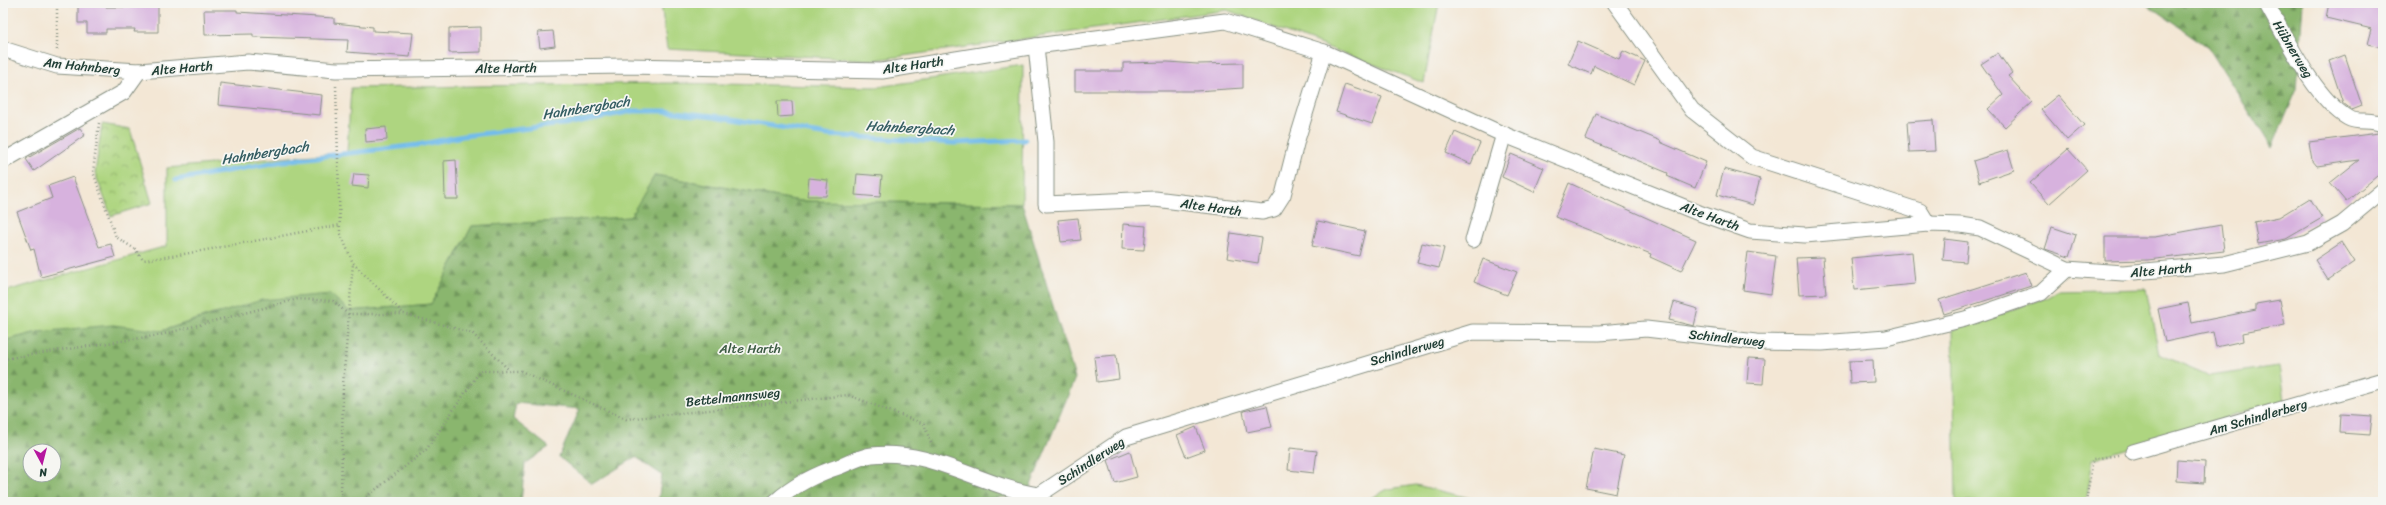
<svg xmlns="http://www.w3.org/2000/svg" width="2386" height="505" font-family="Sriracha,sans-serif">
	<defs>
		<pattern id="forest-firs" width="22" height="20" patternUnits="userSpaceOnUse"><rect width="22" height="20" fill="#8ab66e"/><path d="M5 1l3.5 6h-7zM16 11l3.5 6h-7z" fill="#70955b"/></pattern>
		<pattern id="park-crowns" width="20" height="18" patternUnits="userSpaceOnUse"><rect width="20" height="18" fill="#aed580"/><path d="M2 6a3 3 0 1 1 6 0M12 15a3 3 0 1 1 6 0" fill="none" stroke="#8dae6a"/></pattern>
	</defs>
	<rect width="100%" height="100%" fill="#f6f6f2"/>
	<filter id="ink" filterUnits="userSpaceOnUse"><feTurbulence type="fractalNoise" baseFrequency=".025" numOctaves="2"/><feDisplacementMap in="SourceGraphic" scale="8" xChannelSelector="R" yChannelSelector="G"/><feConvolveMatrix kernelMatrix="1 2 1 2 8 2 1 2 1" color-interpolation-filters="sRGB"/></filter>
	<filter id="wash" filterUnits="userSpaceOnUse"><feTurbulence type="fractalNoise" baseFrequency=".012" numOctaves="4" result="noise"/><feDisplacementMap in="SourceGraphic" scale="16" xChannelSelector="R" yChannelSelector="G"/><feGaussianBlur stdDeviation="0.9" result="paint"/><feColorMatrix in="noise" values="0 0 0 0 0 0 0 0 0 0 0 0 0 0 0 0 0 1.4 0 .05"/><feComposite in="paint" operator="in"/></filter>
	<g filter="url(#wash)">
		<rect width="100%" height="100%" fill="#f3e7d5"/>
		<g fill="#aed580" stroke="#66895a">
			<path d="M661 3H1439L1424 83 1227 10 875 60 667 49Z"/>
			<path d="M1023 65 1022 204 800 201 655 175 631 217 472 226 431 304 349 311 330 294 213 314 161 331 38 332 3 341V292L167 246V168L347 152 351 88 668 83 877 87Z"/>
			<path d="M2146 289 2159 354 2210 376 2279 366 2284 400 2093 459 2086 502H1956L1953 330 2046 298 2058 291Z"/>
			<path d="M1416 485 1486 502H1363L1388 489Z"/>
		</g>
		<g fill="url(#forest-firs)" stroke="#547a51" fill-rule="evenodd">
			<path d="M2145 3H2303L2297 89 2272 148 2208 47Z"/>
			<path d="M655 175 800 201 1022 204 1075 378 1027 495 948 502H658L662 475 636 457 592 484 559 457 580 409 516 403 513 419 549 447 525 463 521 502H3V341L38 332 113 325 161 331 262 300 330 294 349 311 431 304 472 226 630 217ZM30 451H54V475H30Z"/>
		</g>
		<path fill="url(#park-crowns)" stroke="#66895a" d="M102 124 130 129 152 203 111 216 95 173Z"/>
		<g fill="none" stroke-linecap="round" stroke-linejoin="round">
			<path stroke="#72bceb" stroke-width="5" d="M176 180 283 161 418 145 463 136 571 123 633 111H665L714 116 827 135 954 143 1025 140"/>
		</g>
		<g id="blocks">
			<g fill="#d7b2de">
				<path d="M137 3H158V32H134L135 29H106V33H87V23H78V6L106 4V7H137Z"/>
				<path d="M2329 3H2383V47L2368 44 2372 29 2326 18Z"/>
				<path d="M204 10H237V12L334 18V23L373 27V31L413 33 410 57 347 52 348 40 253 37V34L205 35Z"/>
				<path d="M481 27V52L449 53V28Z"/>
				<path d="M553 31 555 46 540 48 538 32Z"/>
				<path d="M1578 41 1619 59 1623 51 1645 61 1634 85 1594 66 1591 74 1568 64Z"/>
				<path d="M1998 53 2012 73 2008 76 2032 102 2005 127 1988 109 2003 95 1981 64Z"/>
				<path d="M2345 55 2362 106 2352 110 2343 103 2329 61Z"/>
				<path d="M1168 62 1197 64 1243 63V88L1196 91H1075V71H1123V63Z"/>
				<path d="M220 83 322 95 320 115 218 105Z"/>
				<path d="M1345 84 1382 97 1372 124 1336 112Z"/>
				<path d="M2058 95 2084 125 2067 140 2041 109Z"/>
				<path d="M777 101H792L793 116 778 117Z"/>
				<path d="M1596 114 1661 141 1660 142 1706 162 1695 188 1667 176 1668 173 1586 139Z"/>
				<path d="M1933 120 1935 151 1909 152 1907 122Z"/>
				<path d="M386 127 387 140 366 142 365 129Z"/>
				<path d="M80 128 85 135 34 171 26 159Z"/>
				<path d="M1455 132 1480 143 1471 164 1446 153Z"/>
				<path d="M2378 133 2383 157V171L2346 202 2330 183 2359 160 2317 166 2312 160 2309 142Z"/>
				<path d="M2068 149 2087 170 2049 204 2030 183Z"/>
				<path d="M2008 150 2014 170 1979 182 1973 161Z"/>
				<path d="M1511 154 1544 168 1534 192 1502 177Z"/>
				<path d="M456 160 458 199H445L444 161Z"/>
				<path d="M1724 169 1760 179 1753 205 1717 195Z"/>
				<path d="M354 174 369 175 368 188 352 186Z"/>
				<path d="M857 174 882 176 880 197 855 195Z"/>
				<path d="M73 177 99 247 111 244 115 257 41 277 34 249 31 250 17 212 52 198 48 186Z"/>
				<path d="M809 178 828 180 826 196H807Z"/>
				<path d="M1569 183 1696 240 1681 271 1650 257 1651 254 1555 217Z"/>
				<path d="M2310 198 2322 218 2286 239 2258 244 2254 222 2279 217Z"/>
				<path d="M1078 218 1081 240 1061 242 1058 220Z"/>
				<path d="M1318 221 1365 231 1359 256 1312 246Z"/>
				<path d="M1123 224 1146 226 1144 250 1122 249Z"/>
				<path d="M2221 225 2224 251 2148 260 2105 261V237H2155Z"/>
				<path d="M2052 227 2076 235 2069 257 2045 249Z"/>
				<path d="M1231 233 1262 238 1258 263 1227 258Z"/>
				<path d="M1945 239 1968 242 1966 262 1943 260Z"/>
				<path d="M2342 242 2355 262 2328 280 2315 260Z"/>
				<path d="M1422 243 1444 248 1439 268 1417 263Z"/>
				<path d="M1748 252 1776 256 1771 294 1743 290Z"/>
				<path d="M1912 252 1915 284 1854 290 1851 258Z"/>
				<path d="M1823 257 1826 294 1799 295 1796 258Z"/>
				<path d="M1483 259 1517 272 1507 295 1474 282Z"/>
				<path d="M2026 272 2031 286 1944 314 1939 300Z"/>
				<path d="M2280 300 2285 325 2242 333 2243 341 2216 347 2213 332 2165 342 2158 309 2188 303 2192 323 2256 310V304Z"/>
				<path d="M1674 302 1698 309 1694 326 1669 320Z"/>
				<path d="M1116 355 1119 379 1097 382 1094 357Z"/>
				<path d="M1749 358 1765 359 1763 384 1747 383Z"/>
				<path d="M1873 360 1874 382 1850 383 1849 361Z"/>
				<path d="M1267 406 1272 427 1247 432 1243 411Z"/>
				<path d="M2341 414 2372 416 2370 435 2340 433Z"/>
				<path d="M1196 427 1205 450 1186 457 1177 435Z"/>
				<path d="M1290 448 1317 451 1314 473 1288 470Z"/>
				<path d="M1594 449 1624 455 1616 494 1586 488Z"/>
				<path d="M1130 451 1137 477 1115 483 1108 460Z"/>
				<path d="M2177 460 2205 462 2204 483 2176 481Z"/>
			</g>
		</g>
	</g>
	<g filter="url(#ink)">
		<use href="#blocks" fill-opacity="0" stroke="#899284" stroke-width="1"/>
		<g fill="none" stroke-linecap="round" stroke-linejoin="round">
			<g stroke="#899284" stroke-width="17">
				<g id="street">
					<path d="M1615 3 1692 110 1752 157 1920 211 1928 224"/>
					<path d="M2266 3C2285 36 2315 99 2348 118 2358 124 2372 118 2383 125"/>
					<path d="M1036 46 1046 142V204L1155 199 1262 212 1274 209 1283 195 1297 140 1324 52"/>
					<path d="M3 49 57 66 139 71"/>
					<path d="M3 161 124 92 139 71 248 62 336 70 627 66 882 71 1036 46 1225 21 1324 52 1500 133 1699 213 1750 231 1805 235 1928 224 1961 225 1980 228 2067 269 2123 273 2224 264 2308 243 2342 224 2383 190"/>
					<path d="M1473 240 1504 134"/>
					<path d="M2133 452 2383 380"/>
					<path d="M775 502C795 484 816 474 841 466 851 462 862 456 872 455 932 448 982 487 1039 495L1126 437 1473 332 1599 333 1646 329 1756 342 1822 343 1886 338 1965 319 2041 293 2067 269"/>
				</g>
			</g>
			<g stroke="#899284" stroke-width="2.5" stroke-dasharray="1 3" stroke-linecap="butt">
				<path d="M1955 3 1956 4"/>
				<path d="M57 50V3"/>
				<path d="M336 86 340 232 353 263 403 313"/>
				<path d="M99 123 93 172 116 237 135 249 143 260 179 255 340 225"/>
				<path d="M3 359 160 335 298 299 333 301 348 314H404L472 333 509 370"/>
				<path d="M341 502 343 385 353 263"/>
				<path d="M360 502 426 450 480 371H521L626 419 848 395 924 424 932 446"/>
				<path d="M2086 502 2093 459 2119 455"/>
			</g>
			<use href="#street" stroke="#fff" stroke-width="15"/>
		</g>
	</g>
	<g text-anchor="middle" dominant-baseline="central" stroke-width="3.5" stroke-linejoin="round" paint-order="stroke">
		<g font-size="13" fill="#1f3d34" stroke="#f6f6f2">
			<text transform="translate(2293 49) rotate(59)">Hübnerweg</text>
			<text transform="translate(913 65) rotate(-8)">Alte Harth</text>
			<text transform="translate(82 66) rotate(6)">Am Hahnberg</text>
			<text transform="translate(182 68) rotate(-5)">Alte Harth</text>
			<text transform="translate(506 68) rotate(-1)">Alte Harth</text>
			<text transform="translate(1211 207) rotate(8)">Alte Harth</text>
			<text transform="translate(1710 216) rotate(20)">Alte Harth</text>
			<text transform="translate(2161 270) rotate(-5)">Alte Harth</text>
			<text transform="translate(1727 338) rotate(6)">Schindlerweg</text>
			<text transform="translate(1407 351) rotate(-16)">Schindlerweg</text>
			<text transform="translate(733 397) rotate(-6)">Bettelmannsweg</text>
			<text transform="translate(2258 417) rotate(-16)">Am Schindlerberg</text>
			<text transform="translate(1091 461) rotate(-33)">Schindlerweg</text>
		</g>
		<g font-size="13" fill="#3c5b43" stroke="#f6f6f2">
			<text x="750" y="348">Alte Harth</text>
		</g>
		<g font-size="14" font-style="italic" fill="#345d62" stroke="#f6f6f2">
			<text transform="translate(586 108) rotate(-9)">Hahnbergbach</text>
			<text transform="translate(910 128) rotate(3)">Hahnbergbach</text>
			<text transform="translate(265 153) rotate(-9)">Hahnbergbach</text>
		</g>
	</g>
	<rect width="2386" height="505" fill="none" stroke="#f6f6f2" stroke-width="16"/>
	<g transform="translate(42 463) rotate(173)"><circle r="19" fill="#f6f6f2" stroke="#a0aca6"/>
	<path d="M0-3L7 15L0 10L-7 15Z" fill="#b5179e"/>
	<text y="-6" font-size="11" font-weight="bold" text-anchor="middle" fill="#1f3d34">N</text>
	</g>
</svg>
